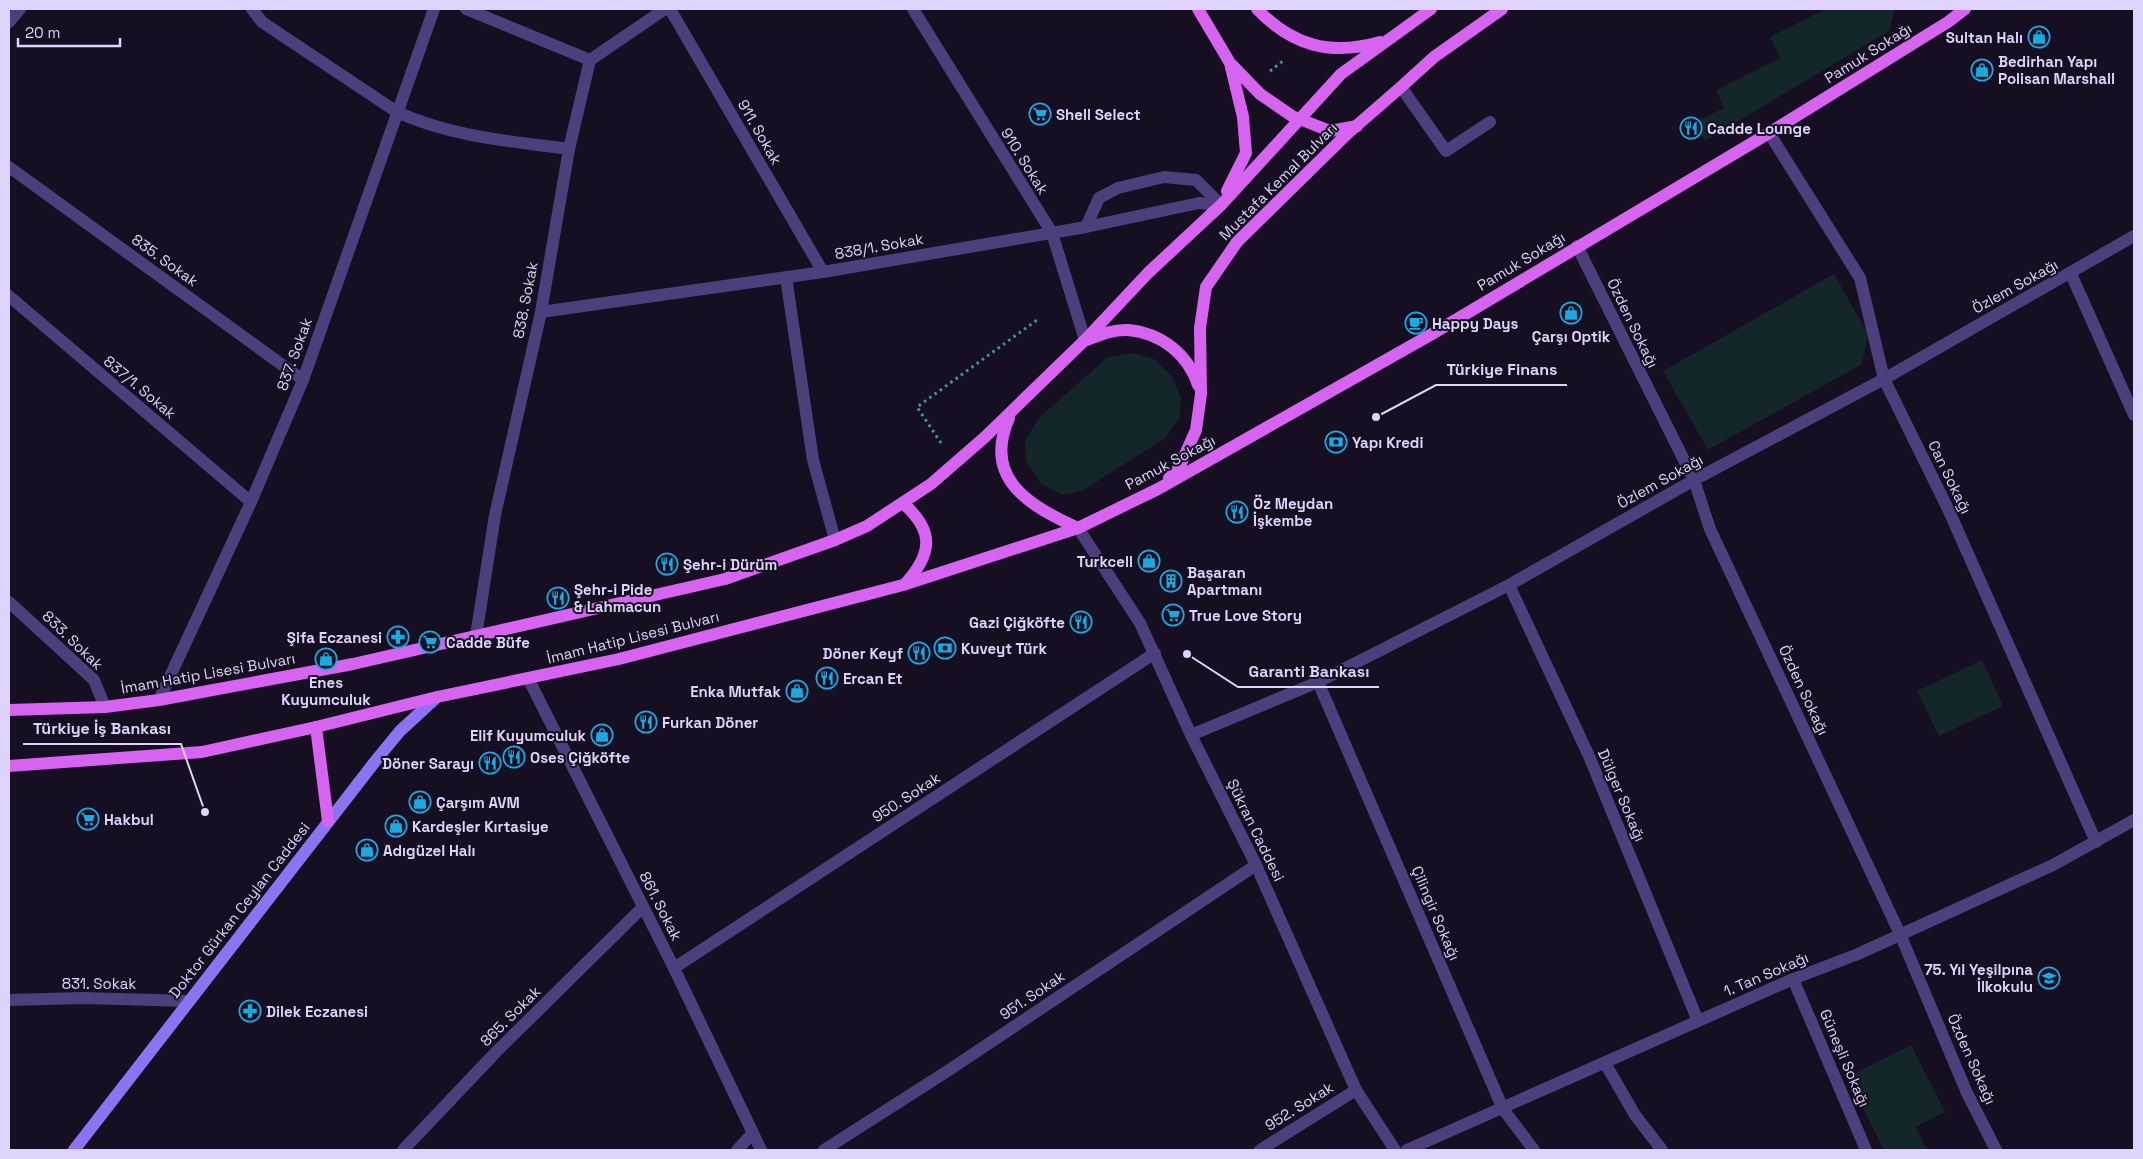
<svg xmlns="http://www.w3.org/2000/svg" width="2143" height="1159" font-family="'Space Grotesk',sans-serif">
	<rect width="100%" height="100%" fill="#150f21"/>
	<g fill="#13272a">
		<path d="M1826 9H1895L1889 31 1705 141 1695 122 1724 108 1716 90 1780 58 1770 37Z"/>
		<path d="M1834 274 1868 334 1862 364 1708 450 1663 371Z"/>
		<path d="M1134 353 1154 359 1171 375 1181 397 1180 417 1165 438 1082 491 1063 495 1041 484 1026 461 1025 440 1040 417 1108 357Z"/>
		<path d="M1982 660 2003 706 1939 736 1917 691Z"/>
		<path d="M1911 1045 1945 1112 1915 1127 1927 1150H1884L1847 1077Z"/>
	</g>
	<g fill="none" stroke-linecap="round" stroke-linejoin="round">
		<g stroke="#399ba9" stroke-width="3" stroke-dasharray="2.5 4" stroke-linecap="butt">
			<path d="M1270 71 1284 60"/>
			<path d="M941 443 917 407 1037 320"/>
		</g>
		<g stroke="#4c3f7b" stroke-width="12">
			<path d="M1401 87 1446 151 1490 122"/>
			<path d="M1086 227 1099 198 1118 188 1164 177 1196 180 1221 205"/>
		</g>
		<g stroke="#4c3f7b" stroke-width="12">
			<path d="M252 9 262 22 397 112C452 137 510 141 569 149"/>
			<path d="M466 9 590 60"/>
			<path d="M670 9 823 272"/>
			<path d="M913 9 1052 233 1085 340"/>
			<path d="M9 22 20 9"/>
			<path d="M1769 133 1860 278 1884 379 1949 511 2096 842"/>
			<path d="M9 167 303 380"/>
			<path d="M1577 246 1694 480 1710 529 1900 934 1967 1093 1996 1150"/>
			<path d="M2071 274 2134 415"/>
			<path d="M786 277 813 460 835 540"/>
			<path d="M9 296 251 502"/>
			<path d="M541 312 823 272 1086 227 1199 203 1221 205"/>
			<path d="M1509 585 1589 756 1698 1021"/>
			<path d="M9 602 94 680 105 707"/>
			<path d="M476 636 495 515 541 312 569 149 590 60 665 9"/>
			<path d="M528 678 674 968 761 1150"/>
			<path d="M1318 682 1503 1109 1534 1150"/>
			<path d="M159 700 251 502 303 380 434 9"/>
			<path d="M1191 735 1318 682 1509 585 1694 480 1884 379 2134 236"/>
			<path d="M674 968 1155 653"/>
			<path d="M1793 979 1866 1150"/>
			<path d="M9 1000 83 998 189 1001"/>
			<path d="M1605 1063 1635 1115 1662 1150"/>
			<path d="M403 1150 496 1052 643 907"/>
			<path d="M737 1150 753 1133"/>
			<path d="M824 1150 946 1072 1256 865"/>
			<path d="M1260 1150 1356 1090"/>
			<path d="M1407 1150 1793 979 1858 954 2053 865 2134 820"/>
		</g>
		<path stroke="#4c3f7b" stroke-width="12" d="M1078 528 1140 623 1191 735 1256 865 1356 1090 1395 1150"/>
		<path stroke="#8d73f2" stroke-width="12" d="M74 1150 377 759 400 731 437 697"/>
		<g stroke="#d664f1" stroke-width="12">
			<path d="M1198 9 1230 63 1243 117 1246 153 1227 191"/>
			<path d="M1257 9C1292 46 1331 56 1380 42"/>
			<path d="M1232 65 1260 94 1292 116 1330 131 1357 126"/>
			<path d="M1087 340C1100 335 1114 329 1128 330 1161 333 1188 354 1198 385"/>
			<path d="M1009 418C982 479 1030 506 1078 528"/>
			<path d="M1169 478 1179 468 1196 430 1201 394 1200 328 1206 287 1237 242 1347 134 1401 87 1434 57 1502 9"/>
			<path d="M904 504C935 532 932 554 905 584"/>
			<path d="M9 710 105 707 159 700 353 664 725 579 835 540 867 526 931 484 985 437 1085 340 1148 273 1221 205 1341 74 1431 9"/>
			<path d="M316 727 328 821"/>
			<path d="M9 766 202 752 316 727 437 697 619 659 903 585 1078 528 1158 489 1432 334 1769 133 1948 22 1965 9"/>
		</g>
	</g>
	<defs>
		<g id="shop-ring" transform="scale(1.125)"><circle r="9.5" fill="#150f21" stroke="#15abe5" stroke-width="1.5"/><path d="M-5-2.5h2.3a2.7 3.5 0 0 1 5.4 0H5L5.5 6h-11ZM-1.5-2.5h3a1.5 2.3 0 0 0-3 0Z" fill="#15abe5"/></g>
		<g id="supermarket-ring" transform="scale(1.125)"><circle r="9.5" fill="#150f21" stroke="#15abe5" stroke-width="1.5"/><path d="M-6-5.5h2.5l.6 2H6L4.5 2H-2.5L-4.4-4H-6ZM-1.5 3.2a1.3 1.3 0 1 0 .1 0ZM3 3.2a1.3 1.3 0 1 0 .1 0Z" fill="#15abe5"/></g>
		<g id="restaurant-ring" transform="scale(1.125)"><circle r="9.5" fill="#150f21" stroke="#15abe5" stroke-width="1.5"/><path d="M-5-6h1v4h1v-4h1v4h1v-4h1v5L-1.5 .5V6h-2V.5L-5-1ZM5-6V6H3V1.5H1.5Q1.5-4 5-6Z" fill="#15abe5"/></g>
		<g id="cafe-ring" transform="scale(1.125)"><circle r="9.5" fill="#150f21" stroke="#15abe5" stroke-width="1.5"/><path d="M-5.5-4.5H6V0H3Q3 3.5 0 3.5H-2.5Q-5.5 3.5-5.5 0ZM3-3.2v2h1.7v-2ZM-6 4.5H4V6H-6Z" fill="#15abe5"/></g>
		<g id="bank-ring" transform="scale(1.125)"><circle r="9.5" fill="#150f21" stroke="#15abe5" stroke-width="1.5"/><path d="M-6-4H6V4H-6ZM0-2.3a2.3 2.3 0 1 0 0 4.6a2.3 2.3 0 1 0 0-4.6Z" fill="#15abe5"/></g>
		<g id="building-ring" transform="scale(1.125)"><circle r="9.5" fill="#150f21" stroke="#15abe5" stroke-width="1.5"/><path d="M-4-6H4V6H1V3H-1V6H-4ZM-2.5-4.3h1.7v1.8h-1.7ZM.8-4.3h1.7v1.8H.8ZM-2.5-1h1.7V.8h-1.7ZM.8-1h1.7V.8H.8Z" fill="#15abe5"/></g>
		<g id="pharmacy-ring" transform="scale(1.125)"><circle r="9.5" fill="#150f21" stroke="#15abe5" stroke-width="1.5"/><path d="M-2-6h4v4h4v4h-4v4h-4v-4h-4v-4h4Z" fill="#15abe5"/></g>
		<g id="school-ring" transform="scale(1.125)"><circle r="9.5" fill="#150f21" stroke="#15abe5" stroke-width="1.5"/><path d="M0-5L7-2L0 1L-7-2ZM-4 1L0 2.5L4 1V4Q0 6-4 4Z" fill="#15abe5"/></g>
	</defs>
	<g fill-rule="evenodd">
		<use href="#shop-ring" x="2039" y="37"/>
		<use href="#shop-ring" x="1982" y="70"/>
		<use href="#supermarket-ring" x="1040" y="114"/>
		<use href="#restaurant-ring" x="1691" y="128"/>
		<use href="#shop-ring" x="1571" y="313"/>
		<use href="#cafe-ring" x="1416" y="323"/>
		<use href="#bank-ring" x="1336" y="442"/>
		<use href="#restaurant-ring" x="1237" y="512"/>
		<use href="#shop-ring" x="1149" y="561"/>
		<use href="#restaurant-ring" x="667" y="564"/>
		<use href="#building-ring" x="1171" y="581"/>
		<use href="#restaurant-ring" x="558" y="598"/>
		<use href="#supermarket-ring" x="1173" y="615"/>
		<use href="#restaurant-ring" x="1081" y="622"/>
		<use href="#pharmacy-ring" x="398" y="637"/>
		<use href="#supermarket-ring" x="430" y="642"/>
		<use href="#bank-ring" x="945" y="648"/>
		<use href="#restaurant-ring" x="919" y="653"/>
		<use href="#shop-ring" x="326" y="659"/>
		<use href="#restaurant-ring" x="827" y="678"/>
		<use href="#shop-ring" x="797" y="691"/>
		<use href="#restaurant-ring" x="646" y="722"/>
		<use href="#shop-ring" x="602" y="735"/>
		<use href="#restaurant-ring" x="514" y="757"/>
		<use href="#restaurant-ring" x="490" y="763"/>
		<use href="#shop-ring" x="420" y="802"/>
		<use href="#supermarket-ring" x="88" y="819"/>
		<use href="#shop-ring" x="396" y="826"/>
		<use href="#shop-ring" x="367" y="850"/>
		<use href="#school-ring" x="2049" y="978"/>
		<use href="#pharmacy-ring" x="250" y="1011"/>
	</g>
	<g text-anchor="middle" dominant-baseline="central" stroke-width="4" stroke-linejoin="round" paint-order="stroke">
		<g font-size="15" font-weight="bold" fill="#dfd3fb" stroke="#150f21" text-anchor="start">
			<text x="2023" y="37" text-anchor="end">Sultan Halı</text>
			<text x="1998" y="61">Bedirhan Yapı<tspan x="1998" dy="17">Polisan Marshall</tspan></text>
			<text x="1056" y="114">Shell Select</text>
			<text x="1707" y="128">Cadde Lounge</text>
			<text x="1432" y="323">Happy Days</text>
			<text x="1571" y="336" text-anchor="middle">Çarşı Optik</text>
			<text x="1352" y="442">Yapı Kredi</text>
			<text x="1253" y="503">Öz Meydan<tspan x="1253" dy="17">İşkembe</tspan></text>
			<text x="1133" y="561" text-anchor="end">Turkcell</text>
			<text x="683" y="564">Şehr-i Dürüm</text>
			<text x="1187" y="572">Başaran<tspan x="1187" dy="17">Apartmanı</tspan></text>
			<text x="574" y="589">Şehr-i Pide<tspan x="574" dy="17">&amp; Lahmacun</tspan></text>
			<text x="1189" y="615">True Love Story</text>
			<text x="1065" y="622" text-anchor="end">Gazi Çiğköfte</text>
			<text x="382" y="637" text-anchor="end">Şifa Eczanesi</text>
			<text x="446" y="642">Cadde Büfe</text>
			<text x="961" y="648">Kuveyt Türk</text>
			<text x="903" y="653" text-anchor="end">Döner Keyf</text>
			<text x="843" y="678">Ercan Et</text>
			<text x="326" y="682" text-anchor="middle">Enes<tspan x="326" dy="17">Kuyumculuk</tspan></text>
			<text x="781" y="691" text-anchor="end">Enka Mutfak</text>
			<text x="662" y="722">Furkan Döner</text>
			<text x="586" y="735" text-anchor="end">Elif Kuyumculuk</text>
			<text x="530" y="757">Oses Çiğköfte</text>
			<text x="474" y="763" text-anchor="end">Döner Sarayı</text>
			<text x="436" y="802">Çarşım AVM</text>
			<text x="104" y="819">Hakbul</text>
			<text x="412" y="826">Kardeşler Kırtasiye</text>
			<text x="383" y="850">Adıgüzel Halı</text>
			<text x="2033" y="969" text-anchor="end">75. Yıl Yeşilpına<tspan x="2033" dy="17">İlkokulu</tspan></text>
			<text x="266" y="1011">Dilek Eczanesi</text>
		</g>
		<g font-size="15" fill="#dfd3fb" stroke="#150f21">
			<text transform="translate(1868 53) rotate(-32)">Pamuk Sokağı</text>
			<text transform="translate(760 132) rotate(60)">911. Sokak</text>
			<text transform="translate(1025 161) rotate(58)">910. Sokak</text>
			<text transform="translate(1278 181) rotate(-45)">Mustafa Kemal Bulvarı</text>
			<text transform="translate(879 246) rotate(-10)">838/1. Sokak</text>
			<text transform="translate(165 260) rotate(36)">835. Sokak</text>
			<text transform="translate(1521 261) rotate(-31)">Pamuk Sokağı</text>
			<text transform="translate(2015 286) rotate(-29)">Özlem Sokağı</text>
			<text transform="translate(525 300) rotate(-79)">838. Sokak</text>
			<text transform="translate(1633 323) rotate(64)">Özden Sokağı</text>
			<text transform="translate(294 354) rotate(-70)">837. Sokak</text>
			<text transform="translate(140 387) rotate(40)">837/1. Sokak</text>
			<text transform="translate(1170 462) rotate(-28)">Pamuk Sokağı</text>
			<text transform="translate(1950 477) rotate(64)">Can Sokağı</text>
			<text transform="translate(1660 481) rotate(-29)">Özlem Sokağı</text>
			<text transform="translate(633 637) rotate(-14)">İmam Hatip Lisesi Bulvarı</text>
			<text transform="translate(73 640) rotate(44)">833. Sokak</text>
			<text transform="translate(208 673) rotate(-10)">İmam Hatip Lisesi Bulvarı</text>
			<text transform="translate(1804 690) rotate(65)">Özden Sokağı</text>
			<text transform="translate(1622 795) rotate(67)">Dülger Sokağı</text>
			<text transform="translate(906 797) rotate(-33)">950. Sokak</text>
			<text transform="translate(1256 830) rotate(64)">Şükran Caddesi</text>
			<text transform="translate(661 906) rotate(63)">861. Sokak</text>
			<text transform="translate(239 910) rotate(-52)">Doktor Gürkan Ceylan Caddesi</text>
			<text transform="translate(1436 913) rotate(67)">Çilingir Sokağı</text>
			<text transform="translate(1766 974) rotate(-23)">1. Tan Sokağı</text>
			<text x="99" y="983">831. Sokak</text>
			<text transform="translate(1032 995) rotate(-34)">951. Sokak</text>
			<text transform="translate(510 1016) rotate(-45)">865. Sokak</text>
			<text transform="translate(1845 1058) rotate(67)">Güneşli Sokağı</text>
			<text transform="translate(1972 1059) rotate(66)">Özden Sokağı</text>
			<text transform="translate(1299 1106) rotate(-32)">952. Sokak</text>
		</g>
	</g>
	<path fill="none" stroke="#dfd3fb" stroke-width="2" d="M1376 417L1436 385H1567M1187 654L1238 687H1379M205 812L181 744H23"/>
	<g fill="#dfd3fb" stroke="#150f21" stroke-width="2">
		<circle cx="1376" cy="417" r="5"/>
		<circle cx="1187" cy="654" r="5"/>
		<circle cx="205" cy="812" r="5"/>
	</g>
	<g font-size="16" text-anchor="middle" font-weight="bold" fill="#dfd3fb" stroke="#150f21" stroke-width="4" stroke-linejoin="round" paint-order="stroke">
		<text x="1502" y="375">Türkiye Finans</text>
		<text x="1309" y="677">Garanti Bankası</text>
		<text x="102" y="734">Türkiye İş Bankası</text>
	</g>
	<rect width="2143" height="1159" fill="none" stroke="#dfd3fb" stroke-width="20"/>
	<path d="M18 38v8h102v-8" fill="none" stroke="#dfd3fb" stroke-width="2.5"/>
	<text x="25" y="38" font-size="15" fill="#dfd3fb" stroke="#150f21" stroke-width="4" paint-order="stroke">20 m</text>
</svg>
